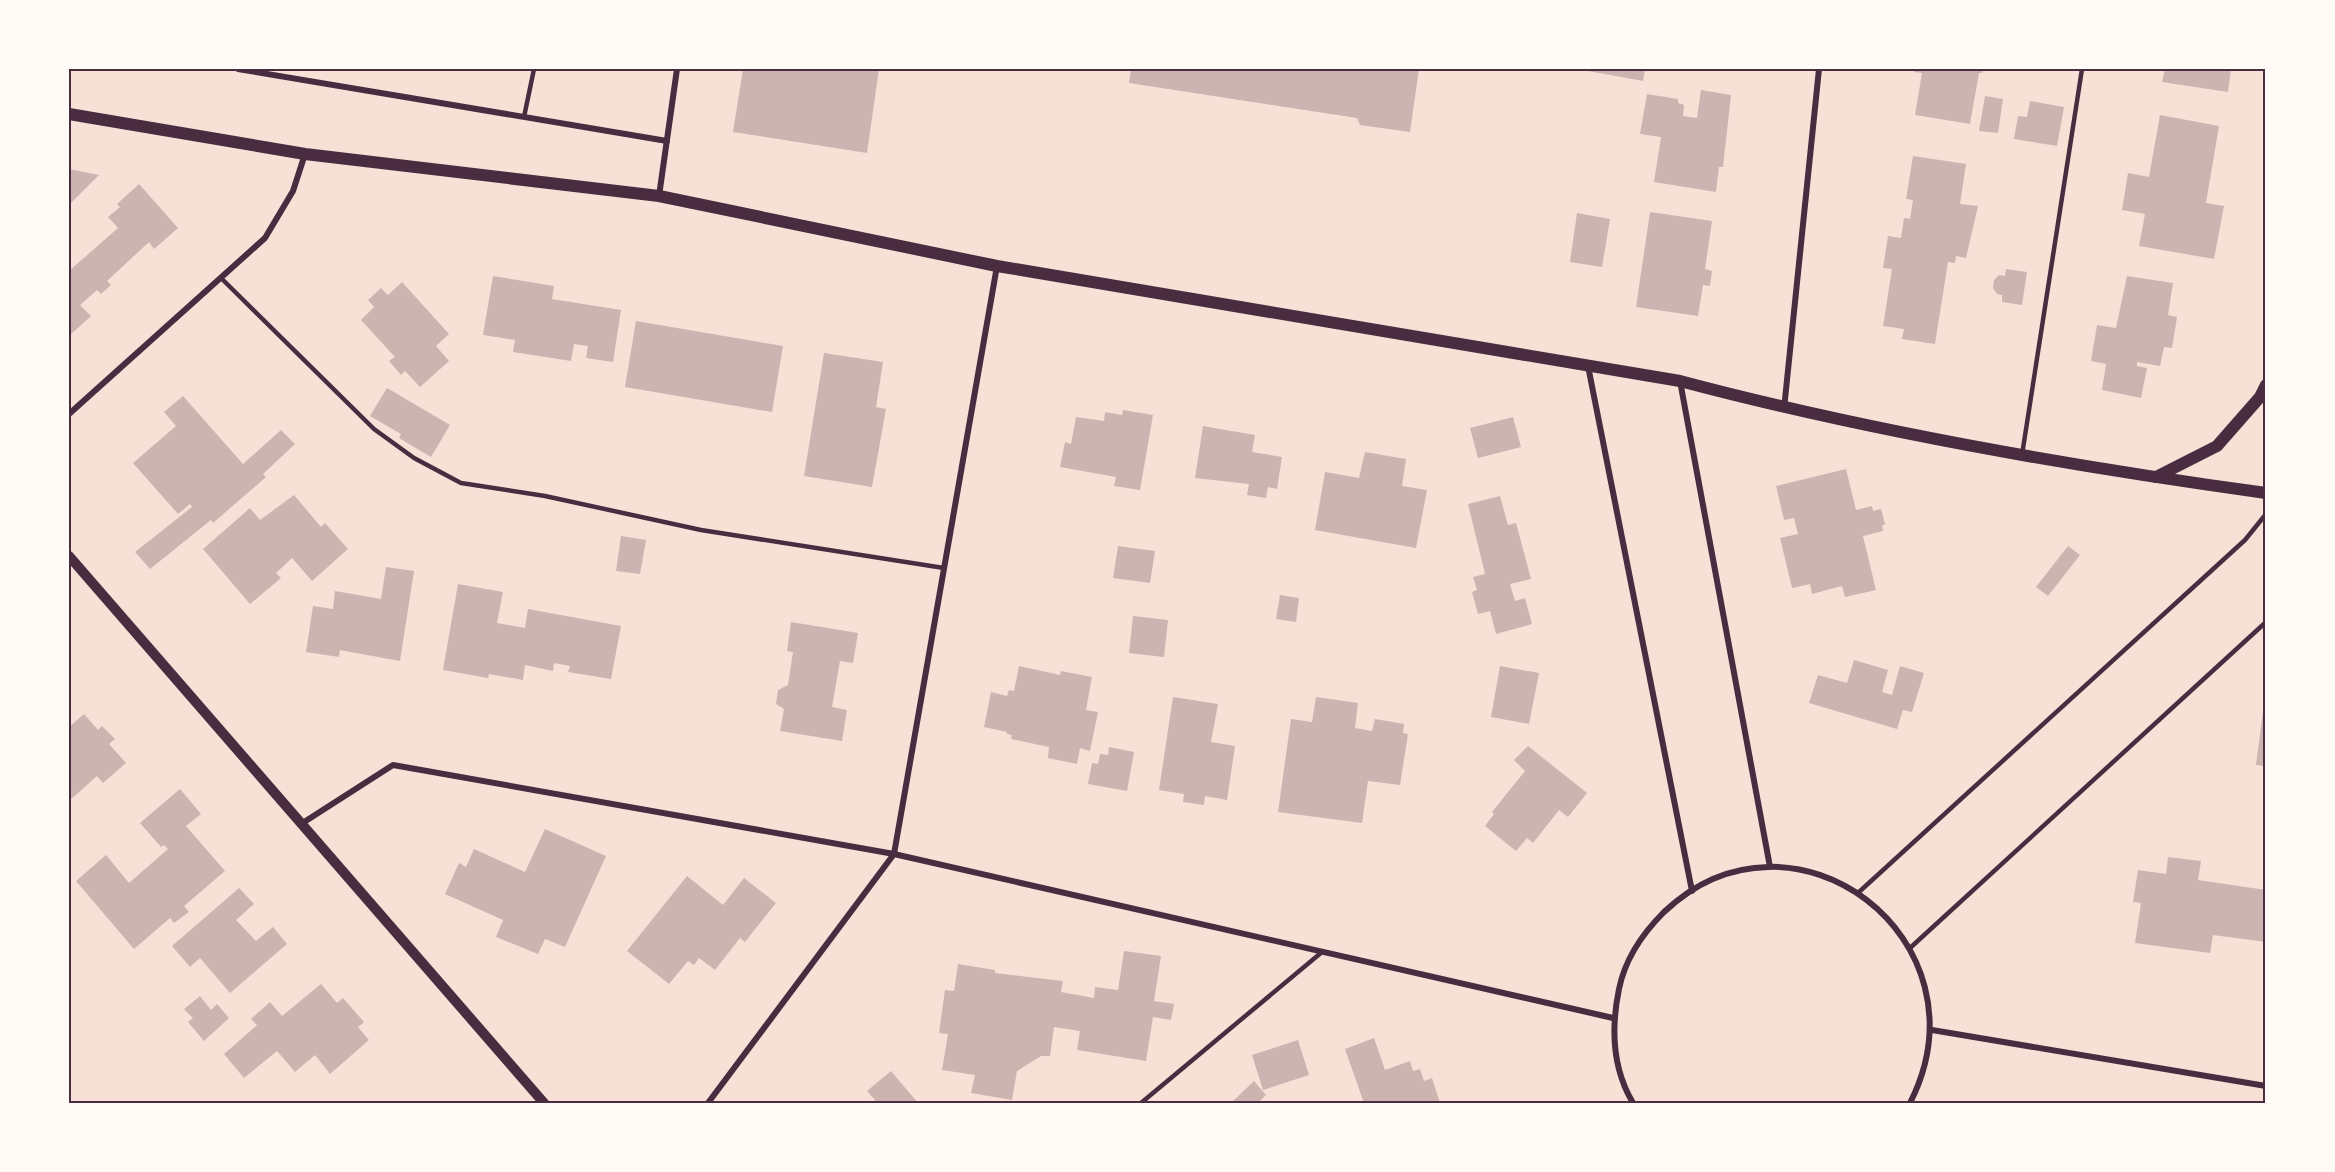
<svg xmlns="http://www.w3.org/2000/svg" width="2335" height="1172" font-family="'Varela Round',sans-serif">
	<rect width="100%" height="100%" fill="#f7e1d7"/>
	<g fill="#ccb4b1">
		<path d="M743 69H879L867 153 733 132Z"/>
		<path d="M1131 69H1419L1410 132 1360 125 1357 118 1129 83Z"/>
		<path d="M1588 69H1645L1643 81 1588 71Z"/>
		<path d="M1914 69H1983L1982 73H1979L1970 124 1915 115 1922 73 1914 72Z"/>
		<path d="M2165 69H2231L2228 92 2162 82Z"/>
		<path d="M1701 90 1731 95 1723 167H1719L1716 192 1654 182 1661 137 1640 134 1647 94 1678 99V103L1684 105 1683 116 1697 118Z"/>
		<path d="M1985 96 2003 99 1998 133 1979 131Z"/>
		<path d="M2030 101 2064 107 2057 146 2014 139 2018 116 2027 117Z"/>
		<path d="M2160 115 2219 126 2206 203 2224 206 2214 259 2139 246 2145 214 2122 210 2128 173 2149 177Z"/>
		<path d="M1913 156 1966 164 1960 204 1978 206 1966 258 1956 256 1955 263 1948 262 1935 344 1902 339 1904 329 1883 326 1892 269 1883 268 1888 236 1901 238 1904 218 1910 219 1913 200 1906 199Z"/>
		<path d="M69 169 99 175 69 205Z"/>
		<path d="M139 184 178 228 154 249 149 242 107 281 111 285 101 294 97 290 80 305 91 316 69 336V271L118 228 108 217 120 207 117 204Z"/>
		<path d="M1650 212 1712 221 1705 269 1712 271 1710 286 1703 285 1698 316 1636 307Z"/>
		<path d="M1577 213 1610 219 1602 267 1570 262Z"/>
		<path d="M2006 269 2027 272 2022 305 2002 302V295L1997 294 1993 288 1994 280 1999 275 2005 276Z"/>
		<path d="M493 276 554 286 552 299 621 310 613 362 586 358 588 346 574 344 571 361 513 352 515 340 483 335Z"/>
		<path d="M2127 276 2173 283 2168 315 2177 317 2172 348 2164 347 2160 366 2137 362V366L2147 368 2141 398 2102 390 2106 364 2091 361 2097 325 2116 328Z"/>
		<path d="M402 282 449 334 436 346 449 361 420 387 405 371 401 375 389 361 395 357 361 320 374 307 368 300 381 288 388 295Z"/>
		<path d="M636 321 783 346 772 412 625 387Z"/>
		<path d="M824 353 883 362 876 407 886 409 872 487 804 476Z"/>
		<path d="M387 388 450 425 431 457 399 438 401 434 370 416Z"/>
		<path d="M183 396 243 464 281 430 295 444 263 474 266 477 213 523 211 520 150 569 135 552 192 507 190 504 178 514 133 463 176 426 164 412Z"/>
		<path d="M1123 410 1153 415 1140 490 1114 486 1116 477 1060 467 1065 442 1071 444 1076 417 1104 421 1105 412 1122 415Z"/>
		<path d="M1513 417 1521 447 1478 458 1470 428Z"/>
		<path d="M1203 426 1255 435 1252 452 1282 457 1277 489 1268 487 1266 498 1247 495 1249 484 1195 478Z"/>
		<path d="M1365 452 1406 459 1402 486 1427 490 1416 548 1315 530 1325 472 1359 478Z"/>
		<path d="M1846 469 1856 510 1872 506 1873 511 1881 509 1885 524 1882 526 1883 531 1863 536 1876 590 1845 597 1842 586 1812 594 1810 584 1792 588 1780 538 1798 534 1794 518 1784 520 1776 486Z"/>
		<path d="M294 495 321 527 325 523 348 549 312 581 292 558 276 573 281 578 250 604 203 549 250 508 260 520Z"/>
		<path d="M1500 496 1508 525 1516 523 1531 579 1510 584 1515 601 1525 598 1532 624 1496 634 1490 611 1478 614 1472 592 1477 590 1473 577 1485 574 1468 504Z"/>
		<path d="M621 536 646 540 640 574 616 571Z"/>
		<path d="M1118 546 1155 551 1150 583 1113 578Z"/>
		<path d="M2068 546 2080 555 2048 596 2036 587Z"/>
		<path d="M386 567 414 571 400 661 340 650 339 657 306 652 313 606 333 609 335 591 381 599Z"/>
		<path d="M458 584 503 592 497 623 525 628 528 609 621 626 611 679 568 672 570 666 554 663 553 671 525 665 523 680 489 674 488 678 443 670Z"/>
		<path d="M1280 595 1299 598 1296 622 1276 619Z"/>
		<path d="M1133 616 1168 620 1164 657 1129 653Z"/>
		<path d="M791 622 858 633 853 663 840 661 832 707 847 710 842 741 780 731 784 709 776 704 778 690 788 685 793 652 787 651Z"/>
		<path d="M1854 660 1888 670 1882 692 1892 695 1900 666 1924 673 1912 712 1903 710 1897 729 1809 703 1818 675 1847 683Z"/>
		<path d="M1019 666 1060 675 1061 671 1092 677 1086 710 1098 712 1090 751 1080 748 1077 764 1048 758 1049 747 1011 739 1012 735 1007 734V732L984 727 991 692 1007 696 1009 690 1014 691Z"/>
		<path d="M1500 666 1539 673 1529 724 1491 717Z"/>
		<path d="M1173 697 1218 704 1211 742 1235 746 1227 800 1205 796 1204 805 1183 802 1184 794 1159 790Z"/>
		<path d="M1316 697 1358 703 1355 728 1372 731 1375 719 1404 724 1403 733 1408 734 1400 785 1368 781 1362 823 1278 812 1291 719 1312 722Z"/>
		<path d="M2264 704H2266V766L2256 765Z"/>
		<path d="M84 714 98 730 102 726 115 739 109 744 126 763 103 783 97 776 69 801V727Z"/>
		<path d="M1528 746 1587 793 1568 817 1559 810 1533 843 1527 838 1516 851 1485 826 1494 814 1492 812 1525 771 1514 760Z"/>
		<path d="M1109 747 1134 752 1127 791 1088 784 1092 763 1098 764 1100 754 1108 755Z"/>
		<path d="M180 789 201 814 186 826 225 871 184 906 189 912 174 923 170 918 134 949 76 881 106 855 129 883 168 849 164 845 161 847 140 823Z"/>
		<path d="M545 829 606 856 565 947 545 939 538 954 496 937 503 920 445 894 459 863 466 867 474 849 525 872Z"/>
		<path d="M2168 857 2201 861 2198 880 2266 890V942L2213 935 2210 953 2135 943 2141 903 2133 902 2138 870 2166 874Z"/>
		<path d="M687 876 723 905 744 878 776 903 745 942 740 938 715 970 699 958 694 965 688 961 669 984 627 951Z"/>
		<path d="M239 888 254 904 236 920 256 941 273 927 287 944 230 993 200 958 190 967 172 946Z"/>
		<path d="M1124 951 1161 956 1154 1001 1174 1004 1171 1020 1153 1017 1146 1061 1077 1050 1080 1031 1054 1027 1050 1056H1041L1017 1071 1012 1100 971 1093 975 1075 942 1070 948 1034 939 1033 945 990 954 991 958 964 995 970V973L1063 981 1061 992 1094 998 1095 987 1118 990Z"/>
		<path d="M321 984 337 1003 343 998 364 1022 358 1027 369 1040 330 1074 315 1055 295 1072 277 1051 244 1078 224 1054 257 1025 251 1019 270 1002 282 1016Z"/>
		<path d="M200 996 211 1010 217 1004 229 1018 204 1041 188 1022 193 1018 184 1009Z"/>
		<path d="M1374 1038 1385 1070 1410 1061 1413 1071 1420 1069 1424 1081 1432 1078 1440 1103H1364L1345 1049Z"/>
		<path d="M1298 1040 1309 1075 1263 1090 1252 1055Z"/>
		<path d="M891 1071 918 1103H873L875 1100 867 1091Z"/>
		<path d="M1254 1081 1266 1095 1258 1103H1231Z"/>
	</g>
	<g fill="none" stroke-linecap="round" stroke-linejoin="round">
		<g stroke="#4a2c40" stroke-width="4.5">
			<path d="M524 117 534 69"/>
			<path d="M221 278 374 429 414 458 461 483 545 496 701 530 944 568"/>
			<path d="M2022 455 2082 69"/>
			<path d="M1859 892 2245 540 2266 514"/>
			<path d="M1910 948 2266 622"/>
			<path d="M1141 1103 1322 952"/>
		</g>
		<g stroke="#4a2c40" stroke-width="6">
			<path d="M238 69 667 141"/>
			<path d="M659 196 677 69"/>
			<path d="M1588 366 1692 891"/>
			<path d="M1680 381 1770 867"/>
			<path d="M1784 409 1819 69"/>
			<path d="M69 414 265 238 293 191 305 154"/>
			<path d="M301 824 393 765 894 854 1613 1018"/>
			<path d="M1932 1030 2266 1086"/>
			<path d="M708 1103 894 854 997 266"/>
			<path d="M1633 1103C1612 1068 1611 1028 1619 989 1625 959 1643 933 1664 912 1793 789 1993 939 1910 1103"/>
		</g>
		<path stroke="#4a2c40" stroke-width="10" d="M69 556 544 1103"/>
		<g stroke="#4a2c40" stroke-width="12">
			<path d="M69 114 305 154 659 196 997 266 1680 381C1872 432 2069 466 2266 493"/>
			<path d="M2156 477 2217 446 2260 397 2266 385"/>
		</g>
	</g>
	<rect width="2335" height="1172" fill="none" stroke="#fffaf5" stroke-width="141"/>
	<rect x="70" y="70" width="2194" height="1032" fill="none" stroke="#4a2c40" stroke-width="2"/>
</svg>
